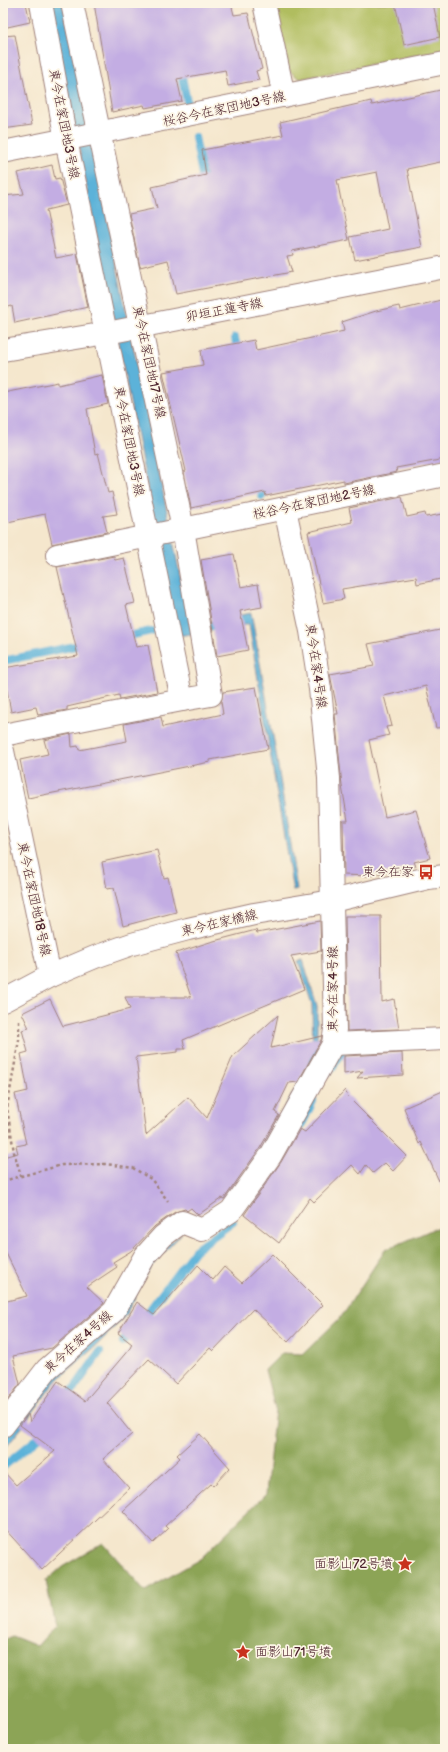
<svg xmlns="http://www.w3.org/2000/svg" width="448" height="1752" font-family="'Balsamiq Sans','Klee One',sans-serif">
	<rect width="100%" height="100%" fill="#fcf5e5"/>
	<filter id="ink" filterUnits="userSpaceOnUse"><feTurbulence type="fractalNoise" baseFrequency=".025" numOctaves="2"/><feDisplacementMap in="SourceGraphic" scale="8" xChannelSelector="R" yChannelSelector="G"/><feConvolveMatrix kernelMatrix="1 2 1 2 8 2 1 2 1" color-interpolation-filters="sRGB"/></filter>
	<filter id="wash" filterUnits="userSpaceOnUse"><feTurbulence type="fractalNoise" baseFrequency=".012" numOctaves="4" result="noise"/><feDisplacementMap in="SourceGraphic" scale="16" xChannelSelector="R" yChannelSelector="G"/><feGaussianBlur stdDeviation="0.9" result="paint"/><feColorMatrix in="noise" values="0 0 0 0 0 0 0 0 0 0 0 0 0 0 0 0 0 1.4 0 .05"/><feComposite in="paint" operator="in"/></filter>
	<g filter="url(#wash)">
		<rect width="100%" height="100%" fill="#f5e7cd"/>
		<path fill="#b0bd5f" stroke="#7d6e45" d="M275 3H443L445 12V49L300 79 289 71Z"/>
		<path fill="#8ca456" stroke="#6b6240" d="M445 1224V1749H3V1640L12 1636 37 1646 55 1626 46 1581 62 1567 103 1543 145 1591 200 1559 266 1494 275 1409 265 1370 282 1353 303 1354 341 1317 385 1250Z"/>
		<g fill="#5cb2d9" stroke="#536882">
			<path d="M50 3H63L192 634 177 636Z"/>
			<path d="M251 613 276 753 297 890 293 891 249 624 210 631 208 622Z"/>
			<path d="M303 960 317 1006V1054L281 1120 235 1192 306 1071 313 1051 312 1004 298 961Z"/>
			<path d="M182 1233 150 1268 125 1316 98 1344 53 1384 23 1426 3 1451V1438L25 1410 154 1255Z"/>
		</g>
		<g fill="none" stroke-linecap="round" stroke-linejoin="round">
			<g stroke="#5cb2d9" stroke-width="8">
				<path d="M180 68 187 101"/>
				<path d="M195 137 204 185"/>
				<path d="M235 338 238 353"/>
				<path d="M260 483 262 496"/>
				<path d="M124 637 151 631"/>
				<path d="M3 661 85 644"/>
				<path d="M329 1072 342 1053"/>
				<path d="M291 1140 303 1122 313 1101"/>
				<path d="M142 1320 195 1250 233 1222"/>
				<path d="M123 1342 132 1332"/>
				<path d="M66 1400 100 1352"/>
				<path d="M3 1467 39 1437 44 1430"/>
			</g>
		</g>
		<g id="blocks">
			<g fill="#c3ade3">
				<path d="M16 3H26L30 22 3 28V6Z"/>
				<path d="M94 3H231L234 15 248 13 262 69 256 71 259 80 228 86 225 70 177 79 182 101 145 108 144 105 112 112Z"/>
				<path d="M395 3H433L440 37 404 45Z"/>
				<path d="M15 35 32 125 3 129V36Z"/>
				<path d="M445 89V161L407 169 422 247 355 260 350 237 388 229 377 172 337 180 349 240 292 251 293 255 287 256 292 272 176 294 168 260 140 267 129 214 157 208 152 187 206 175 202 150 283 135 280 122 371 101 372 105Z"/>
				<path d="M52 165 55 179 60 178 67 205 46 210 56 258 77 254 88 307 15 323 12 306 3 308V196L24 194 18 173Z"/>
				<path d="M445 299V459L396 468 397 472 344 483V480L266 496 265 492 191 508 184 472 186 471 163 372 203 365 201 350 254 340 256 350 344 331 342 322 376 311 399 306 400 310Z"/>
				<path d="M102 375 108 404 87 409 95 454 98 453 108 493 112 492 117 514 103 516 107 532 52 544 45 514 3 523V393L58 382V385Z"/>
				<path d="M402 497 407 517 425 513 426 517 442 514 445 530V578L417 584 416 577 342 589 344 599 323 603 308 532 352 522 349 508Z"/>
				<path d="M234 554 241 587 258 584 262 607 240 611 248 650 217 656 201 560Z"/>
				<path d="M114 556 115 560 124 558 135 603 126 605 136 647 148 645 157 692 120 699 119 695 67 707V710L38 715 36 707 11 712 3 668 78 656 57 567Z"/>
				<path d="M445 629V727L436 728 426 686 384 696 392 726 386 727 389 735 369 740 385 817 416 810 430 858 414 862 416 866 369 876 344 875 343 821H348L342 786 335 714H338L330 674 374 666 368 644Z"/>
				<path d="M256 687 268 749 210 760V762L28 798 20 760 48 754 44 740 71 734 72 747 78 746 79 750 127 741 124 724 161 717 163 727 223 714 221 702 223 692Z"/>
				<path d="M157 850 164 878 168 877 176 912 123 926 114 888 107 889 102 862Z"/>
				<path d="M345 916H381L382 1002 394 999 399 1029 347 1031Z"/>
				<path d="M320 921 321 951 291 956 304 989 183 1040 185 1049H178V1052L136 1057 146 1135 188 1097 207 1118 233 1056 278 1015 271 1048 322 1036 321 1040 298 1082 289 1083 275 1112 279 1115 260 1148 224 1199 222 1198 198 1215 191 1208 187 1211 185 1209 175 1212 155 1226 131 1251 113 1262 117 1267 87 1287 104 1303 52 1348 13 1356 20 1384 3 1406V1302L27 1296 3 1247V1157L18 1153 16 1146 26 1144 15 1094 28 1091 21 1054 28 1052 22 1030 29 1028 22 1013 50 999 63 1026 130 1009 125 997H191L176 953 210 942 256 930 257 933Z"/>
				<path d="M402 1053 403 1075 357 1078 363 1071 344 1074V1056Z"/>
				<path d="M345 1090 348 1097 407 1156 393 1171 385 1163 373 1173 366 1165 360 1174 352 1165 314 1202 310 1198 279 1243 244 1215 281 1162 300 1129 305 1132Z"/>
				<path d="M445 1090V1194L421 1142 419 1144 404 1108Z"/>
				<path d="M272 1254 323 1305 288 1342 253 1309 213 1351 210 1348 176 1384 149 1359 107 1403 132 1434 103 1459 129 1488 42 1570 3 1527V1471L16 1485 55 1451 20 1425 28 1414 30 1422 58 1381 85 1401 130 1348 132 1344 118 1333 137 1302 154 1315 198 1265 213 1280 224 1267 242 1283Z"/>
				<path d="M200 1434 230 1468 213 1486 211 1484 165 1526 168 1529 153 1543 123 1511 180 1458 177 1455Z"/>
			</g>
		</g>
	</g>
	<g filter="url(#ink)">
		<use href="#blocks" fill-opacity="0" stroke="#a0837c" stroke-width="1"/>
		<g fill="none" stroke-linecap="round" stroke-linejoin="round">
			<g stroke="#a0837c" stroke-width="24">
				<g id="street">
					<path d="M72 3 183 529 211 695 182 700"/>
					<path d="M264 3 284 96"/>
					<path d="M3 152 445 63"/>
					<path d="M57 555 445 475"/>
					<path d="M3 735 182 700 65 135 41 3"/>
					<path d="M3 751 50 976"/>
					<path d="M333 1044 445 1039"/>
					<path d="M3 1426 47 1369 114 1311 145 1256 163 1236 182 1222 202 1230 231 1211 271 1155 333 1044 335 1029 329 778 320 689 311 631 285 509"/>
				</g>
			</g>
			<g stroke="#a0837c" stroke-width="24">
				<g id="secondary">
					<path d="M3 350 107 333 445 267"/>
					<path d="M3 1001 50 976 95 957 132 944 188 929 254 914 332 901 428 878 445 876"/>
				</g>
			</g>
			<g stroke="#a0837c" stroke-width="2.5" stroke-dasharray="3 3" stroke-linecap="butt">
				<path d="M19 1021V1040L7 1108 14 1152 21 1176"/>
				<path d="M3 1181 62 1165 106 1164 133 1168 151 1179 168 1201"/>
			</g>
			<use href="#street" stroke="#fff" stroke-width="22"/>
			<use href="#secondary" stroke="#fff" stroke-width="22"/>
		</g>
	</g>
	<defs>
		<g id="bus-bare" transform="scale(1.2)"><path d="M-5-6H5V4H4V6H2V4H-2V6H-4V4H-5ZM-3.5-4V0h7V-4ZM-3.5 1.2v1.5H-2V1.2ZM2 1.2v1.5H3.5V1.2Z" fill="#c8321e" stroke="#fcf5e5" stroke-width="2.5" paint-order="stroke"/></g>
		<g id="sight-bare" transform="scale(1.2)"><path d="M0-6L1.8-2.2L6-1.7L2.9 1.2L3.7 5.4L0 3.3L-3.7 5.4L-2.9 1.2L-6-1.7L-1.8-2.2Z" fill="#c8321e" stroke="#fcf5e5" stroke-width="2.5" paint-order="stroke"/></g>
	</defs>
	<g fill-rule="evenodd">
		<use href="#bus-bare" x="426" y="872"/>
		<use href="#sight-bare" x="405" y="1564"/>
		<use href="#sight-bare" x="243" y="1652"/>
	</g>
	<g text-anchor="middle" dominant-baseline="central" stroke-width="3.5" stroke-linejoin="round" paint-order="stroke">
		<g font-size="13" fill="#4a1f2b" stroke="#fcf5e5">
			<text transform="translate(224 109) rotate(-12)">桜谷今在家団地3号線</text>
			<text transform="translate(64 124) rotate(79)">東今在家団地3号線</text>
			<text transform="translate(224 310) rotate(-11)">卯垣正蓮寺線</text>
			<text transform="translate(149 362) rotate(78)">東今在家団地17号線</text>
			<text transform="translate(129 441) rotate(79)">東今在家団地3号線</text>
			<text transform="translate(314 502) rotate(-12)">桜谷今在家団地2号線</text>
			<text transform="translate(316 666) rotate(82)">東今在家4号線</text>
			<text transform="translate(34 899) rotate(78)">東今在家団地18号線</text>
			<text transform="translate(219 923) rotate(-13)">東今在家橋線</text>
			<text transform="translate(333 989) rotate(-90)">東今在家4号線</text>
			<text transform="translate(78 1342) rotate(-42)">東今在家4号線</text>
		</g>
		<g font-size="13" fill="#4a1f2b" stroke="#fcf5e5" text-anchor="end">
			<text x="414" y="872">東今在家</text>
			<text x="393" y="1564">面影山72号墳</text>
			<text x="255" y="1652" text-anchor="start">面影山71号墳</text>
		</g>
	</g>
	<rect width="448" height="1752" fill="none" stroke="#fcf5e5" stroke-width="16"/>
</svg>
